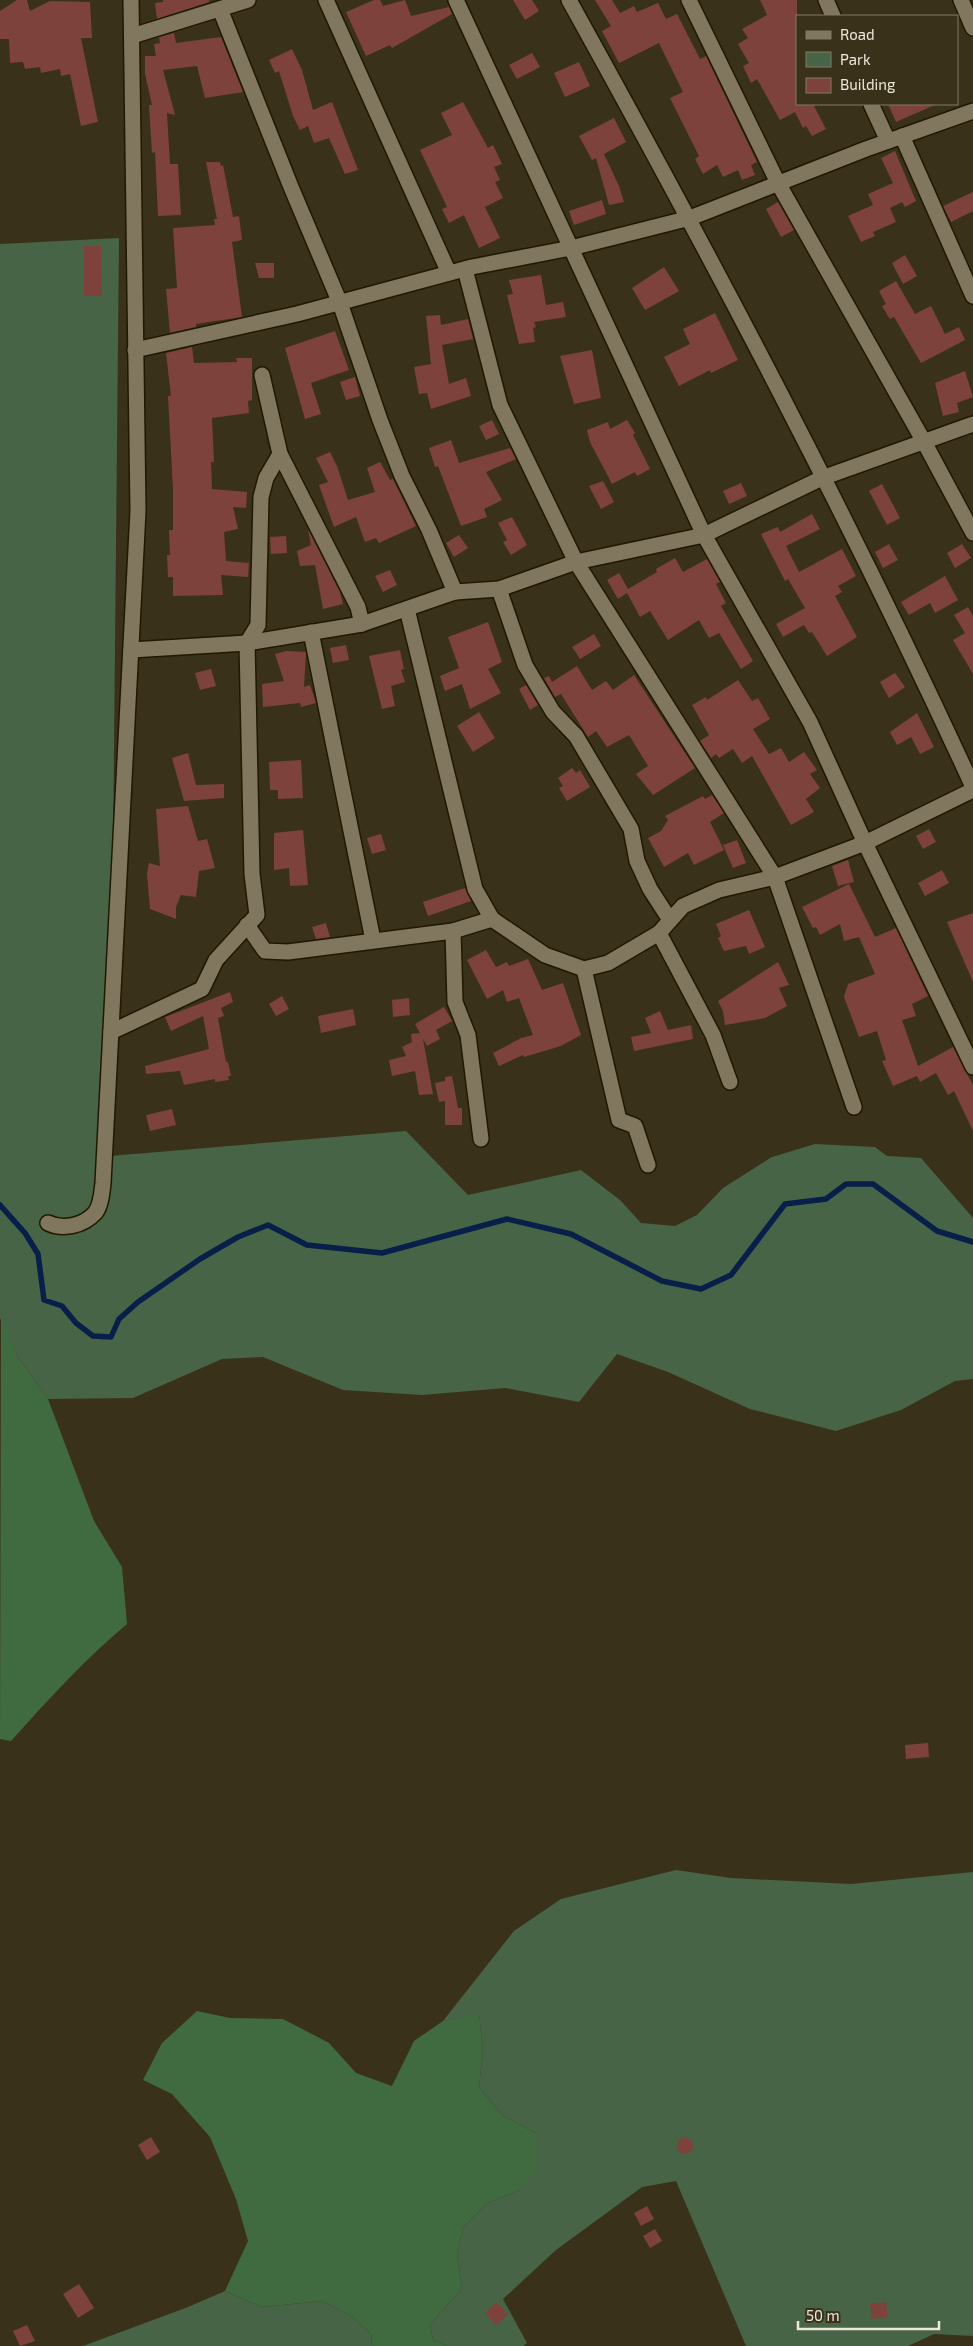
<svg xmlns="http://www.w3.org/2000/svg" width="973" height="2346" font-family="'Exo 2',sans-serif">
	<rect width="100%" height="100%" fill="#3a311a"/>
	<g fill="#476447">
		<path d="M119 238 110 1156 406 1131 468 1195 581 1170 620 1200 641 1223 675 1226 697 1215 723 1188 772 1157 815 1144 875 1147 887 1156 921 1158 973 1218V1379L955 1381 901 1410 836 1431 750 1409 668 1372 617 1354 579 1402 505 1388 422 1395 343 1390 263 1357 222 1359 133 1398 48 1399 18 1357 0 1318V244Z"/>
		<path d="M676 1870 731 1878 851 1884 973 1872V2336L934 2334 908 2346H746L676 2181 642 2187 556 2250 503 2299 527 2343 523 2346H448L433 2340 430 2324 462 2289 457 2255 463 2227 487 2203 518 2191 536 2133 502 2115 479 2087 483 2050 479 2014 443 2021 514 1931 561 1899Z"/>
		<path d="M225 2291 262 2307 322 2301 353 2317 371 2334 372 2346H83L188 2307Z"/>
	</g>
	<g fill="#406b40">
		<path d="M1 1317 18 1357 48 1399 94 1521 122 1567 127 1624C85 1659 48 1700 11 1741L0 1739Z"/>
		<path d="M197 2011 230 2018 283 2019 329 2043 356 2073 392 2086 414 2041 443 2021 479 2013 483 2050 479 2087 502 2115 536 2133V2168L518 2191 487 2203 463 2227 457 2255 462 2289 430 2324 433 2340 448 2346H372L371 2334 353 2317 322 2301 262 2307 225 2291 248 2241 236 2199 210 2137 172 2094 143 2080 162 2043Z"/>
	</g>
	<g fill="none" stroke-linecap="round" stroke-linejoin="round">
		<path stroke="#081f49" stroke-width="5.5" d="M0 1205 25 1233 38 1254 44 1300 62 1306 76 1323 93 1336 111 1337 119 1319 138 1302 200 1259 238 1237 268 1225 307 1245 382 1253 507 1219 571 1234 662 1281 701 1289 731 1275 785 1204 826 1199 846 1184H873L937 1231 973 1242"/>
	</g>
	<g fill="#7d423c">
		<path d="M17 0H27L30 11 50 1 90 2 92 38H81L98 122 81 126 70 74 61 76 60 69 41 73 40 67 25 69 23 62 10 63 9 39H0V11Z"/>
		<path d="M163 0H209V2L157 19 155 3 163 2Z"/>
		<path d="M374 0H380L383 6 405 0 411 16 449 7 452 14 392 48 390 45 366 56 346 12Z"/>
		<path d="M513 0H532L539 11 525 20Z"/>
		<path d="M595 0H612L620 13 634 6 637 12 658 3 666 19 677 14 700 59 706 56 757 162 751 165 755 175 742 180 738 170 723 177 717 165 703 174 695 159 699 156 670 98 683 92 659 43 619 63 602 31 611 26Z"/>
		<path d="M760 0H797V104H813L826 129 812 136 806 126 803 128 795 112 780 120 757 79 751 83 743 66 749 63 738 44 748 38 742 29 767 15Z"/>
		<path d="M174 33 176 43 221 37 243 92 205 98 197 66 163 70 175 115 167 113 170 164H178L181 215 158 216 155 152 152 153 149 105H152L145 74V56H156L154 44 160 43 159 37Z"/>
		<path d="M292 49 302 70 313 110 332 102 358 170 345 174 329 138 314 143 308 126 300 130 293 116 279 71 275 73 269 60Z"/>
		<path d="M532 53 540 67 517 79 509 65Z"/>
		<path d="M579 62 590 86 565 97 554 73Z"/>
		<path d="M463 102 488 148 493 145 502 164 494 167 500 180 495 182 503 198 485 207 500 238 479 248 464 215 449 223 442 209 447 207 420 150 452 135 441 113Z"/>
		<path d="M888 104H937L896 122Z"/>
		<path d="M614 118 626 142 604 154 619 186 624 202 609 205 596 158 592 160 579 136Z"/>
		<path d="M895 151 916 201 905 207 902 202 890 208 896 222 873 232 875 236 861 242 848 216 873 205 868 194 893 183 881 158Z"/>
		<path d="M206 162H220L221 166 223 165 233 217 239 216 242 240 232 242 242 317 196 324V327L170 333 166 289 177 288 173 228 215 225 214 219H217Z"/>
		<path d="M973 192V211L951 222 943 206Z"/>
		<path d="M602 200 606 214 574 225 569 211Z"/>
		<path d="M778 202 794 230 781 237 766 209Z"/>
		<path d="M84 246H101L102 296H84Z"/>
		<path d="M905 255 917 276 903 284 892 263Z"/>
		<path d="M255 263H274V278H259Z"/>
		<path d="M664 267 679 291 645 310 632 288Z"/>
		<path d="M541 275 546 305 563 302 566 317 534 322 536 327 533 328 535 342 519 344 507 295 513 294 509 280Z"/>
		<path d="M896 281 915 314 931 306 945 334 959 327 965 340 921 363 894 317 890 319 882 306 886 304 879 291Z"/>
		<path d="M715 313 738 360 711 373 710 370 679 386 664 357 690 344 683 329Z"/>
		<path d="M440 315 441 325 468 319 473 339 442 345 449 384 466 378 471 396 431 409 427 393 419 394 414 367 431 364 426 316Z"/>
		<path d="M335 331 349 370 311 383 321 414 305 419 285 348Z"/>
		<path d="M192 347 194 363 237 362 236 358H252V400L248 401 249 413 212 418 214 462H211L212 489 247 492 246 508 233 507 238 529 224 532 226 561 249 563 248 577 221 575 223 595 173 596V577H168L167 555H170L169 530H173V490L168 396H171L166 353Z"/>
		<path d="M592 350 601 398 574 404 560 356Z"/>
		<path d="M965 371 973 397 957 403 959 412 943 416 935 383Z"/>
		<path d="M355 377 360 396 346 400 340 382Z"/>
		<path d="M492 420 499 434 486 440 479 426Z"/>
		<path d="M627 420 635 433 633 435 650 469 637 476 635 472 612 484 590 442 587 430 608 422 610 429Z"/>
		<path d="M451 440 459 463 510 448 516 459 486 472 502 500 484 509 487 517 461 526 438 466 435 467 429 448Z"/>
		<path d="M330 452 337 466 348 500 375 492 367 468 380 462 390 480 393 479 416 526 379 543 376 538 365 542 356 517 334 527 319 485 328 482 316 458Z"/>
		<path d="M603 481 614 502 601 509 589 486Z"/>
		<path d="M741 483 747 496 729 504 723 491Z"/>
		<path d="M882 484 900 518 887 525 869 491Z"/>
		<path d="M812 514 820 529 786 546 799 572 842 549 856 576 838 586 842 592 835 596 857 637 827 656 812 632 809 633 804 625 783 637 776 624 805 608 788 579 785 581 761 534 778 527 780 532Z"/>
		<path d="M512 517 527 545 511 555 503 542 507 540 498 523Z"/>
		<path d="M308 529 340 592 343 604 323 609 315 565 300 566 297 551 311 545Z"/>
		<path d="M459 535 468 548 454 557 446 543Z"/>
		<path d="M286 536 287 553 271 554 270 537Z"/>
		<path d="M889 544 898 560 883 568 875 552Z"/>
		<path d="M962 544 971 558 955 568 947 553Z"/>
		<path d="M675 558 683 572 707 559 720 582 716 584 726 603 721 606 753 661 741 669 719 633 709 638 699 620 668 640 650 611 640 617 627 593 618 599 607 580 619 573 628 589 657 572 656 569Z"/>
		<path d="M390 570 397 585 383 592 375 576Z"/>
		<path d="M945 576 958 600 935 613 930 603 909 615 901 602Z"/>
		<path d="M968 607 973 616V674L953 640 965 633 954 615Z"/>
		<path d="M488 622 502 662 488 669 501 693 470 709 462 684 445 691 440 676 459 668 448 637Z"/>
		<path d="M594 634 601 646 580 659 572 647Z"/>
		<path d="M346 645 349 660 333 663 330 648Z"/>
		<path d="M400 650 404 669 401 670 405 682 391 686 395 706 382 709 369 656Z"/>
		<path d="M286 651 306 652 304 687 310 685 316 703 301 707 300 703 263 707 262 684 284 681 275 654Z"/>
		<path d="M577 666 592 690 606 681 613 690 634 675 695 768 653 795 636 774 648 766 629 735 607 747 596 731 588 737 561 694 555 697 544 678 549 676 552 682Z"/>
		<path d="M211 669 216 686 200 690 195 673Z"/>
		<path d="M895 673 905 687 889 698 880 682Z"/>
		<path d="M738 680 752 701 758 698 770 719 753 729 769 754 781 748 789 762 804 752 817 770 810 774 820 788 806 799 814 812 791 825 752 756 742 763 733 749 719 758 716 754 711 758 700 741 709 735 692 705 706 697 707 700Z"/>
		<path d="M526 685 538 705 530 710 519 689Z"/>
		<path d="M479 712 495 738 473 752 457 726Z"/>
		<path d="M917 713 934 747 920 754 911 737 897 745 890 732Z"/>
		<path d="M188 753 196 785 224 784V798L184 801 172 758Z"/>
		<path d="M301 760 303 798 278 799V790H270L269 762Z"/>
		<path d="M572 768 576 773 580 770 590 787 567 801 559 788 563 786 558 778Z"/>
		<path d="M712 795 724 813 710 822 724 850 694 865 688 853 664 867 648 838 661 831 668 820 665 816 703 796 705 799Z"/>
		<path d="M188 806 198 841 207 839 215 868 199 871 196 897 181 895 176 907V919L150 909 147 874 149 863 160 866 156 809Z"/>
		<path d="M929 829 936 842 923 849 916 836Z"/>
		<path d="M303 830 308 885 290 886 289 868 274 870V833Z"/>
		<path d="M381 834 386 850 372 854 367 838Z"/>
		<path d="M737 840 746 863 733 868 723 845Z"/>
		<path d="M848 860 854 882 838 886 832 866Z"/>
		<path d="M942 870 949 883 925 896 918 883Z"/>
		<path d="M849 884 875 937 896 928 928 996 912 1004 916 1016 902 1020 918 1066 953 1047 973 1085V1131L954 1091 948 1095 936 1073 920 1082 917 1076 893 1086 882 1061 886 1060 877 1031 859 1037 844 997 848 984 875 974 859 937 844 941 840 924 820 935 816 927 813 928 802 907Z"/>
		<path d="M465 888 471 901 428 916 423 902Z"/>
		<path d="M749 910 765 947 749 954 746 946 724 951 718 938 721 936 716 924Z"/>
		<path d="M973 913V982L947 922Z"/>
		<path d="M326 923 330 937 316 939 312 927Z"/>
		<path d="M486 950 496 967 507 962 509 966 528 959 542 990 563 983 581 1035 561 1046 524 1057 523 1055 499 1066 493 1053 521 1038 533 1035 519 998 507 1002 503 990 487 999 467 960Z"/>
		<path d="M778 962 789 985 779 988 787 1006 765 1018 725 1025 723 1011 718 1001Z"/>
		<path d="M230 992 233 1002 221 1008 224 1016 218 1018 226 1062H228L231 1076H228L229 1080 215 1082V1079L184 1085 180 1071 146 1074 145 1066 209 1049 203 1016 171 1031 165 1017Z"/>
		<path d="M282 996 289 1009 276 1016 269 1004Z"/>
		<path d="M409 998 410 1015 393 1017 392 1000Z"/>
		<path d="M444 1007 452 1021 436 1030 440 1039 427 1046 423 1039 433 1094 419 1095 415 1071 392 1076 389 1060 406 1056 402 1047 412 1042 411 1034 420 1033 415 1024Z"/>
		<path d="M353 1009 356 1025 321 1033 318 1016Z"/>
		<path d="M660 1011 668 1030 691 1025 693 1039 634 1051 631 1037 651 1033 645 1018Z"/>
		<path d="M452 1076 458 1108H462V1125H445V1101L439 1102 435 1083 445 1081V1077Z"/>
		<path d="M172 1109 176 1125 150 1131 146 1115Z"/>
		<path d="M928 1743 929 1757 906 1759 905 1745Z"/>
		<path d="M151 2137 160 2152 147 2160 138 2145Z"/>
		<circle cx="685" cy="2146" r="8"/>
		<path d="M647 2206 654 2219 641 2226 634 2213Z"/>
		<path d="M655 2229 662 2241 650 2248 643 2236Z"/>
		<path d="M79 2284 94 2308 78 2318 63 2294Z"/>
		<path d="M496 2302 508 2314 496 2325 485 2313Z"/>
		<path d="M886 2302 888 2317 872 2319 870 2304Z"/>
		<path d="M27 2325 35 2341 20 2346 13 2331Z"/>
	</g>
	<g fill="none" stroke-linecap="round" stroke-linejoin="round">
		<g stroke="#211803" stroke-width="18">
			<g id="minor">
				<path d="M326 0 449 273"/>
				<path d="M456 0 704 535 810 722 865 843 973 1067"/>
				<path d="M569 0C712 258 850 519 973 787"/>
				<path d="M689 0 778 183 923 440 973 533"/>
				<path d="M826 0 833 16"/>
				<path d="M961 0 973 28"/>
				<path d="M220 9 291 187 340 303 380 420 402 476 429 530 455 592"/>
				<path d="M132 36 248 0"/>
				<path d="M871 104 888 141"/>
				<path d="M902 136 973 296"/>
				<path d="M465 269 500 405 576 562 775 877 854 1107"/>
				<path d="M135 350 297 314 472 267 571 248 690 218 866 149 973 111"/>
				<path d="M262 375 280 454 358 607 362 624"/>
				<path d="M499 589 525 665 553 712 576 736 631 829 637 861 650 889 670 920"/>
				<path d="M407 609 475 889 492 919"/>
				<path d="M311 632 373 940"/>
				<path d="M131 650 247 643 362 624 455 592 499 589 576 562 704 535 822 478 973 424"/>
				<path d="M247 925 265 951 288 952 453 931 492 919 545 955 584 969 608 963 659 933 683 906 719 890 775 877 865 843 973 790"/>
				<path d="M453 931 455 1002 468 1035 481 1139"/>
				<path d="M659 933 713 1035 730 1082"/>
				<path d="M584 969 619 1120 635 1126 648 1165"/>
				<path d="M111 1032 202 989 216 960 257 915 252 874 247 643 258 625 261 497 266 478 280 454"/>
				<path d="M48 1223C63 1230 83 1226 95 1213 101 1206 102 1192 103 1183L138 511 131 0"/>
			</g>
		</g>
		<use href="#minor" stroke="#81775e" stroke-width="15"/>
	</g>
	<rect x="796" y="15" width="162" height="90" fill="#3a311a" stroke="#827a67"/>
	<rect x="806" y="31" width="25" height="8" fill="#81775e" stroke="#827a67"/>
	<text x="840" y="40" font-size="15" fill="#ede8da">Road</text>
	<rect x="806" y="52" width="25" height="15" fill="#476447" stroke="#827a67"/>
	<text x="840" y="65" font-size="15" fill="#ede8da">Park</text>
	<rect x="806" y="78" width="25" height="15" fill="#7d423c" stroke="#827a67"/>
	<text x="840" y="90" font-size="15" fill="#ede8da">Building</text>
	<path d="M798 2321v8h141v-8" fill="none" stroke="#ede8da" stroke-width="2.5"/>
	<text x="806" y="2321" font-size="15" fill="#ede8da" stroke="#3a311a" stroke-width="4" paint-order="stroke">50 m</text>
</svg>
